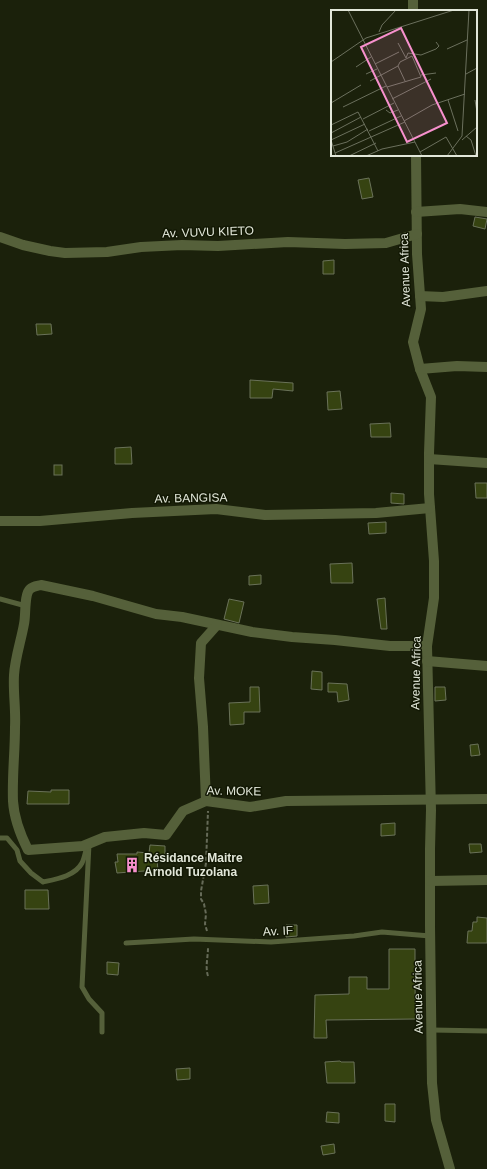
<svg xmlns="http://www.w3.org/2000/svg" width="487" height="1169" font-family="Helvetica,sans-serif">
	<rect width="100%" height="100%" fill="#1b210b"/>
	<g fill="#364311" stroke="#6a7259">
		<path d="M369 178 373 197 362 199 358 180Z"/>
		<path d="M475 217 487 219 485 229 473 226Z"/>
		<path d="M334 260V274H323V261Z"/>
		<path d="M36 324H51L52 334 37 335Z"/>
		<path d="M250 380 293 383V391L273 389 272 398H250Z"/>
		<path d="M340 391 342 409 328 410 327 392Z"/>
		<path d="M390 423 391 437H371L370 424Z"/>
		<path d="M131 447 132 464H115V448Z"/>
		<rect x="54" y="465" width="8" height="10"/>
		<path d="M475 483H487V498H476Z"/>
		<path d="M391 493 404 494V504L391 503Z"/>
		<path d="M386 522V533L369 534 368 523Z"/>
		<path d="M352 563 353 583H331L330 564Z"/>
		<path d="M261 575V584L249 585V576Z"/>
		<path d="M385 598 387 629H381L377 599Z"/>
		<path d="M229 599 244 602 239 623 224 619Z"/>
		<path d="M312 671 322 672V690L311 689Z"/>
		<path d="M328 683 347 684 349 700 338 702 337 692H328Z"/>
		<path d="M250 687H259L260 712H244V724L230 725 229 703 250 702Z"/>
		<path d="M435 687H445L446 700 435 701Z"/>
		<path d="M478 744 480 755 471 756 470 745Z"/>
		<path d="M51 790H69V804H27L28 791 51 792Z"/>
		<path d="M395 823V835L381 836V824Z"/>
		<path d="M469 844H481L482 852 470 853Z"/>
		<path d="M150 845 165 846V860H157L158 870 117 873 115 862H118L117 854H137V852L149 853Z"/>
		<path d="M268 885 269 903 254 904 253 886Z"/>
		<path d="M25 890H48L49 909H25Z"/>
		<path d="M477 917 487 918V943H467L468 931H472L473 922H477Z"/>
		<path d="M286 925H297V936L286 937Z"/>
		<path d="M389 949H415V988L416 1019 326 1020 327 1038H314L315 995 349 994V977H367V989H389Z"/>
		<path d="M107 962 119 963 118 975 107 974Z"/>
		<path d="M340 1061 341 1062H354L355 1083H327L325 1062Z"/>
		<path d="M190 1068V1079L177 1080 176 1069Z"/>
		<path d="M385 1104H395V1122L385 1121Z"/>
		<path d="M327 1112 339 1113V1123L326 1122Z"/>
		<path d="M334 1144 335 1153 323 1155 321 1146Z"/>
	</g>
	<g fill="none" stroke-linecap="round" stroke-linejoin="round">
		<g stroke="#666b58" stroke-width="2" stroke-dasharray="4 2" stroke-linecap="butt">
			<path d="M207 931 205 924 206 914 204 904 201 899V891L206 863 208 811"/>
			<path d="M208 976C205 967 208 957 208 948"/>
		</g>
		<g stroke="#55603a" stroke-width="5">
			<path d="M0 599 26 606"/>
			<path d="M0 838H7L17 850 20 861 31 873 43 882C57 879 75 876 82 863 84 859 85 854 86 850"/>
			<path d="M89 844 82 987 89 999 102 1013V1032"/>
			<path d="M126 943 194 939 271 942 354 936 382 932 430 936"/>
			<path d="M432 1030 487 1031"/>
		</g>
		<g stroke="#55603a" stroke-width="10">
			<path d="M413 0V11"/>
			<path d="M416 155 417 254 421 309 413 342 420 369 431 397 429 453V494L434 561V598L427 646 431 810 430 849V926L432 1083 436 1120 450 1169"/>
			<path d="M416 212 460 209 487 212"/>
			<path d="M0 237 23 245 50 251 65 253 107 252 141 247 182 245 218 246 288 242 345 244 386 243 417 234"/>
			<path d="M420 296 443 297 487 291"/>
			<path d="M420 369 457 366 487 367"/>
			<path d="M429 459 487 463"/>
			<path d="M0 521H40L132 513 216 509 265 515 376 513 430 508"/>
			<path d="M427 646H390L335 640 292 637 252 632 182 617 156 614 93 596 41 585C37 586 33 586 30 589 24 594 26 616 24 624 21 641 15 658 14 675 13 693 16 710 15 727 15 752 12 776 13 801 14 819 20 834 28 850L83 846 105 837 144 833 166 835 183 811 206 801 250 807 286 801 487 799"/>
			<path d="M427 661 487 666"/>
			<path d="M206 801 203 727 199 678 201 643 217 625"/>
			<path d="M430 881 487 880"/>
		</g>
	</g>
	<defs>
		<g id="building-bare" transform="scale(1.2)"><path d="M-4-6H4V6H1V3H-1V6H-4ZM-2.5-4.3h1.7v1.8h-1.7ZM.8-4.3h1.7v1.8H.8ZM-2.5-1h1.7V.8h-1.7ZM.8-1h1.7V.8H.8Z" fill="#f790cd" stroke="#121804" stroke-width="2.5" paint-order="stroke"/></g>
	</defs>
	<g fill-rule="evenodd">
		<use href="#building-bare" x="132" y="865"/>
	</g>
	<g text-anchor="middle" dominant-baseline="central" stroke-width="3" stroke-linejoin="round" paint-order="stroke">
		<g font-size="12" fill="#e2e7d9" stroke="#121804">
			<text transform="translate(208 232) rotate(-2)">Av. VUVU KIETO</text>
			<text transform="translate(405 270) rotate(-92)">Avenue Africa</text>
			<text transform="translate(191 498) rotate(-1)">Av. BANGISA</text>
			<text transform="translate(416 673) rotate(-89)">Avenue Africa</text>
			<text transform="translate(234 791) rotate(1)">Av. MOKE</text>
			<text transform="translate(278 931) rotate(-3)">Av. IF</text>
			<text transform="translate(418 997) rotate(-91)">Avenue Africa</text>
		</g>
		<g font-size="12" font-weight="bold" fill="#e2e7d9" stroke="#121804" text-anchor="start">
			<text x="144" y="858">Résidance Maitre<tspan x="144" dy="14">Arnold Tuzolana</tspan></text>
		</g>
	</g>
	<g transform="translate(331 10)">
		<rect width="146" height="146" fill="#1b210b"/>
		<path fill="none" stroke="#6b705d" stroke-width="1" d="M17 0 91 146M48 22 51 15 65 0M67 33 75 48M116 39 136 30M75 48 77 43 90 45 105 39 108 36 105 32M0 52 35 28 123 0M44 54 68 42M67 56 74 71M25 57 40 47M35 64 46 59M135 64 146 58M90 65 105 63M39 71 67 56 69 52 81 46 90 67 56 77M61 89 100 69M117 90 127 121M144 90 146 102M0 93 30 75M12 97 55 76M55 100 59 103 67 100M32 109 63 93M73 111 101 95 134 84M0 115 27 102 47 141M38 121 70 106M0 123 30 107M135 126 140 130 145 146M0 130 34 114M0 130 5 146M131 130 146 117M2 136 16 132 37 119M89 142 115 127 126 146M4 143 74 112M18 146 45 133M35 146 51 139 84 132M116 146 131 126 138 0"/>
		<path fill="#f790cd" fill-opacity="0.15" stroke="#f790cd" stroke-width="2" d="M70 18 116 113 76 132 30 37Z"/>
		<rect width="146" height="146" fill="none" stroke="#e2e7d9" stroke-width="2"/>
	</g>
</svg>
